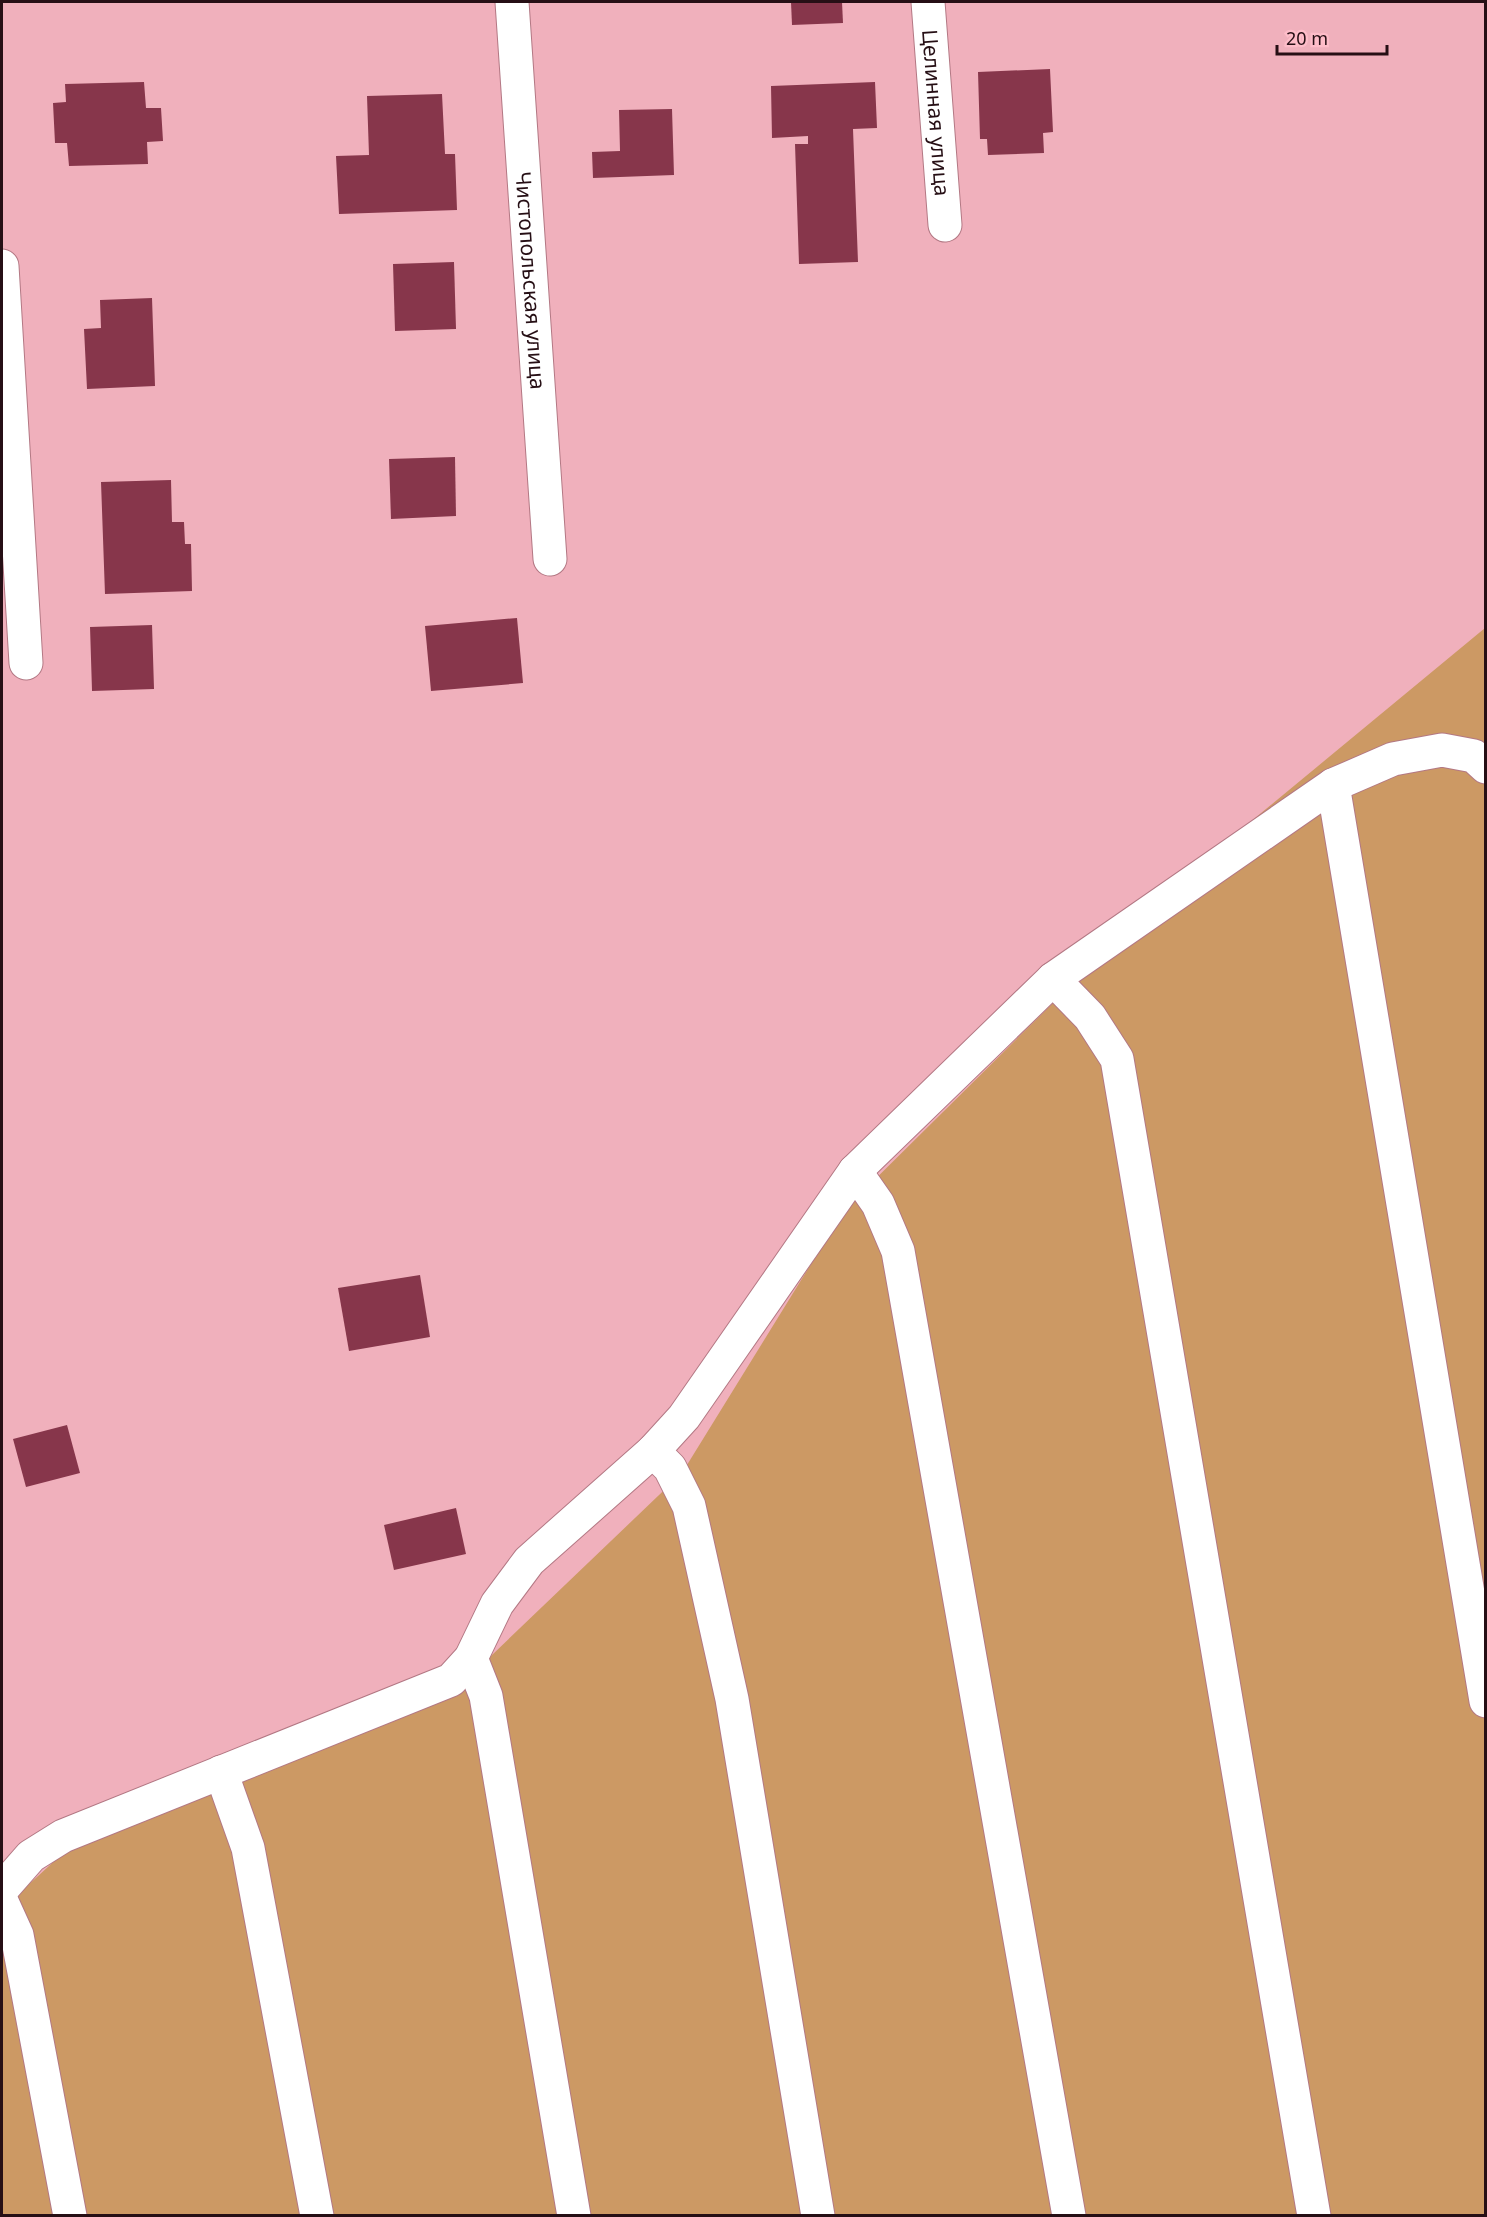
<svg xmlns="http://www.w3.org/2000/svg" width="1487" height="2217" font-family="'Noto Sans',sans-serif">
	<rect width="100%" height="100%" fill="#f0b0bc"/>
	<path fill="#cc9964" d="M1485 628V2215H2V1909L85 1833 470 1676 682 1473 845 1209 1162 895Z"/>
	<g fill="#87364b">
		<path d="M791 2H842L843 23 792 25Z"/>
		<path d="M1050 69 1053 132 1043 133 1044 153 988 155 987 139H980L978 72Z"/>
		<path d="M144 82 146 108H161L163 141 147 142 148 164 69 166 67 143H55L53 103 66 102 65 84Z"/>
		<path d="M875 82 877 128 853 129 858 262 799 264 795 144H808V136L772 138 771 86Z"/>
		<path d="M442 94 445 154H455L457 210 339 214 336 156 369 155 367 96Z"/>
		<path d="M672 109 674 175 593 178 592 152 620 151 619 110Z"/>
		<path d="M454 262 456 329 395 331 393 264Z"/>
		<path d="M152 298 155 386 87 389 84 329 101 328 100 300Z"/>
		<path d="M455 457 456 516 391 519 389 459Z"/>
		<path d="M171 480 172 522H184L185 544H191L192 591 105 594 101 482Z"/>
		<path d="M517 618 523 683 431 691 425 626Z"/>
		<path d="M152 625 154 689 92 691 90 627Z"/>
		<path d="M420 1275 430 1337 349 1351 338 1288Z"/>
		<path d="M67 1425 80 1473 26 1487 13 1439Z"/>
		<path d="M456 1508 466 1554 394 1570 384 1525Z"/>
	</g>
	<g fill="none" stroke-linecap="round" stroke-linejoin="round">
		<g stroke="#b37884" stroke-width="35">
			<g id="minor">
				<path id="s1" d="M512 2 550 559"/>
				<path id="s2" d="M928 2 945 225"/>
				<path d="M2 266 26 663"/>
				<path d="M1333 785 1486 1701"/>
				<path d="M1053 979 1090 1017 1117 1059 1314 2216"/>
				<path d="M855 1171 878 1204 898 1251 1069 2216"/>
				<path d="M653 1451 670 1468 689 1506 732 1699 818 2216"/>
				<path d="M471 1658 486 1696 574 2216"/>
				<path d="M221 1772 248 1848 317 2216"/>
				<path d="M2 1889 31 1856 63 1836 451 1680 471 1658 497 1604 529 1561 653 1451 684 1417 855 1171 1053 979 1333 785 1393 759 1442 750 1474 756 1486 767"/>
				<path d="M2 1902 17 1935 70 2216"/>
			</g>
		</g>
		<use href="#minor" stroke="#fff" stroke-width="33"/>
	</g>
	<g text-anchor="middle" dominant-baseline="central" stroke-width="6" stroke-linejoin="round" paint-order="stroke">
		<g font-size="21" fill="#260f15" stroke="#febdc9">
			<text stroke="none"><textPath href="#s2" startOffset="111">Целинная улица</textPath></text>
			<text stroke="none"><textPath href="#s1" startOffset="279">Чистопольская улица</textPath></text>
		</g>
	</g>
	<rect width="1487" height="2217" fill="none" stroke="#260f15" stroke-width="6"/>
	<path d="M1277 45v9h110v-9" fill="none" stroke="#260f15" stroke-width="3"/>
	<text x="1286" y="45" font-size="18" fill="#260f15" stroke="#febdc9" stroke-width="4.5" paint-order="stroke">20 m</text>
</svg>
